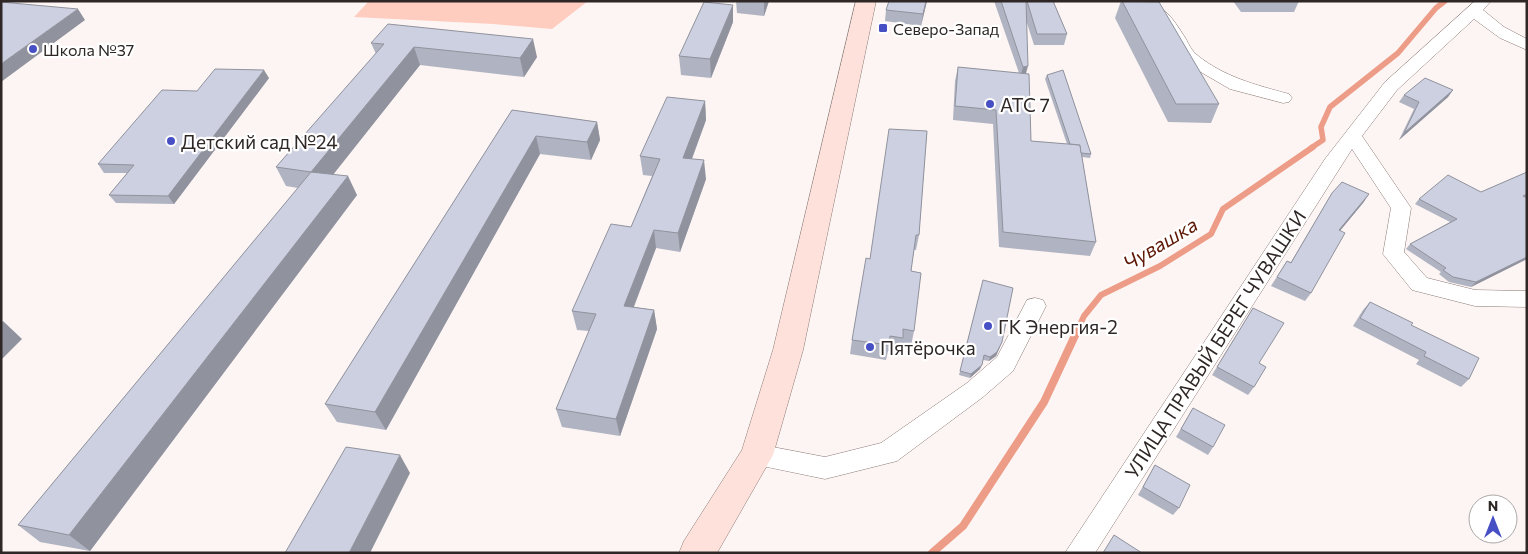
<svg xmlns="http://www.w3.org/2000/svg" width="1528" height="554" font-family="Commissioner,sans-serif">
	<rect width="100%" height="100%" fill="#fdf5f3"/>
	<path fill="#ffcdc0" d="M369 1H588L552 29 493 24 354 17Z"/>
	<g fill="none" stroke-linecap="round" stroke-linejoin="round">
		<path stroke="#ed9c87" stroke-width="5.5" d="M1311 148 1323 140 1321 127 1330 107 1398 53 1436 8 1445 1"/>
		<path stroke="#ed9c87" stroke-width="6" d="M1077 331 1084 316 1101 295 1160 266 1211 234 1223 209 1313 147"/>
		<path stroke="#ed9c87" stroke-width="8" d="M932 553 963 526 1044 402 1078 329"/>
		<g stroke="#8b7a76" stroke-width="1">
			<g id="minor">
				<path d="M1134 1C1163 1 1171 16 1186 39 1189 45 1192 51 1197 55 1224 77 1256 85 1289 94L1292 98 1289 102 1283 103 1230 89 1199 71 1183 60 1160 23Z"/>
				<path d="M1475 1H1491L1483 10 1504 27 1527 39V50L1500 38 1474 19 1397 90 1362 136 1411 208 1404 252 1427 278 1475 290 1527 291V307L1475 306 1412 290 1383 254 1391 208 1352 149 1095 553H1065L1325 159 1385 82Z"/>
				<path d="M1035 298 1043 300 1046 306 1013 371 983 397 897 461 825 479 748 463 744 455 748 447 757 444 825 457 881 443 967 383 997 357 1027 300Z"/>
			</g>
		</g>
		<g stroke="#8b7a76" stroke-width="1">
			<path id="secondary" d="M856 1H876L803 350 773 455 717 553H679L684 541 742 450 773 350Z"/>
		</g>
		<use href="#minor" fill="#fff" fill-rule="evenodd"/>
		<use href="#secondary" fill="#fde1da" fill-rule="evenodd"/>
	</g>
	<g fill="#b0b3c1">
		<path d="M736 1H769L764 16 737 13Z"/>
		<path d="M927 1 921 26 885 21 886 10Z"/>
		<path d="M994 1H1053L1067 34 1064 45H1034L1026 20V74L1031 141 1067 144 1045 79 1047 75 1091 154 1090 158 1082 157 1096 242 1090 256 999 247 993 124 953 120 955 81 958 67 1019 73Z"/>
		<path d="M1121 1H1151L1219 104 1211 123 1168 122 1115 18Z"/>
		<path d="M1233 1H1299L1294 12H1241Z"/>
		<path d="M733 5V22L711 78 681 75 679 56Z"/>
		<path d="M371 43 537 57 524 77 420 65 333 174 357 195 90 551 40 542 18 525 298 188 286 186 276 167 376 54Z"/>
		<path d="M269 78 174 204 116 203 109 195 127 173H104L98 164 197 91Z"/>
		<path d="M1453 90 1448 97 1399 140 1414 109 1399 102 1404 95Z"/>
		<path d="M705 101 706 120 692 159 706 179 680 252 656 248 634 307 654 310 657 329 620 436 562 427 556 409 589 331 577 330 572 311 631 227 652 176 643 175 640 156Z"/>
		<path d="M512 110 597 122 600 140 591 160 540 154 386 430 337 422 325 404Z"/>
		<path d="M927 131 919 235 916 250H914L911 271 914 331 911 346 901 344 900 353 888 351 886 360 850 354 852 340 870 259Z"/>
		<path d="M1527 172V197L1526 198 1527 259 1471 287 1449 282 1439 274 1441 272 1406 249 1410 244 1450 222 1415 204 1419 199 1481 192Z"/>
		<path d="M1332 193 1369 194 1363 203 1340 231 1311 293 1305 301 1271 286 1287 261 1291 262Z"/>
		<path d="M983 280 1000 347 996 356 989 361 983 360 980 369 970 378 959 375Z"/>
		<path d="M1370 302 1469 379 1461 387 1416 364 1419 360 1353 326 1363 310Z"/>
		<path d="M1253 308 1259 363 1254 387 1248 395 1212 375Z"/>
		<path d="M1193 408 1213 447 1208 455 1176 437Z"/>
		<path d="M1155 465 1179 508 1173 515 1138 495Z"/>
	</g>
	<g fill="#90929d">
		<path d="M764 1H769L764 16Z"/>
		<path d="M926 1H927L921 26 923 14Z"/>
		<path d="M733 5V22L711 78 710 59Z"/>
		<path d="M78 9 85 20 1 82V64Z"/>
		<path d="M533 39 537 57 524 77 520 58Z"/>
		<path d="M414 47 420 65 321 190 311 172Z"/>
		<path d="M1028 66 1025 77 1020 78 1023 67Z"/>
		<path d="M264 70 269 78 174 204 168 196Z"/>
		<path d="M1453 90 1448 97 1399 140 1404 133Z"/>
		<path d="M705 101 706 120 685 177 683 158Z"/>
		<path d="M597 122 600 140 591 160 587 142Z"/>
		<path d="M536 136 540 154 386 430 375 412Z"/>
		<path d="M704 160 706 179 680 252 678 233Z"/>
		<path d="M348 176 357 195 90 551 69 535Z"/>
		<path d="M1369 194 1363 203 1333 239 1339 230Z"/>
		<path d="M654 230 656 248 627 324 624 306Z"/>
		<path d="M1527 257V259L1471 287 1476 282Z"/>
		<path d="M654 310 657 329 620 436 616 419Z"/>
		<path d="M3 321 22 339 1 360V323Z"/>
		<path d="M1002 342 996 356 989 361 990 357Z"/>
		<path d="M982 365 980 369 970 378 971 374Z"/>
		<path d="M400 455 410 473 370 553H349Z"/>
	</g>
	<g fill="#cdd0e0" stroke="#90929d">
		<path d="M889 1H926L923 14 886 10Z"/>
		<path d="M1001 1H1026L1028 66 1023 67Z"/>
		<path d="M1027 1H1053L1067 34H1037Z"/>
		<path d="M1122 1 1159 2 1219 104H1176Z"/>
		<path d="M1 2 78 9 1 64Z"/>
		<path d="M704 2 733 5 710 59 679 56Z"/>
		<path d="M388 24 533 39 520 58 414 47 311 172 276 167 384 44 371 43Z"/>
		<path d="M958 67 1029 74 1031 141 1080 145 1096 242 1003 232 996 110 955 106Z"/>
		<path d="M215 69 264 70 168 196 109 195 134 165 98 164 162 90 197 91Z"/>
		<path d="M1063 70 1091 154 1081 153 1080 145 1070 144 1047 75Z"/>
		<path d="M1425 78 1453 90 1404 133 1419 102 1404 95Z"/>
		<path d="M667 97 705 101 683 158 704 160 678 233 654 230 624 306 654 310 616 419 556 409 596 314 572 311 611 224 631 227 660 159 640 156Z"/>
		<path d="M512 110 597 122 587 142 536 136 375 412 325 404Z"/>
		<path d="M889 129 927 131 919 235H916L911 271 921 273 914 331 903 329V338L890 336 889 345 852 340 866 258 870 259Z"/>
		<path d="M311 172 348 176 69 535 18 525Z"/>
		<path d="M1527 172V194L1523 196 1527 198V257L1476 282 1453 277 1443 270 1446 268 1410 244 1457 219 1419 199 1448 175 1481 192Z"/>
		<path d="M1342 182 1369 194 1339 230 1345 233 1311 293 1277 277 1287 261 1291 263 1332 193Z"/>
		<path d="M983 280 1013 288 1002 342 997 352 990 357 984 355 982 365 971 374 960 371Z"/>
		<path d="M1370 302 1413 323 1411 325 1479 358 1469 379 1424 356 1426 352 1360 318Z"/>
		<path d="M1253 308 1284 323 1259 363 1266 367 1254 387 1217 367Z"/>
		<path d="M1193 408 1225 425 1213 447 1181 429Z"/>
		<path d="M346 447 400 455 349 553H285Z"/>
		<path d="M1155 465 1190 485 1179 508 1143 487Z"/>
		<path d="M1114 535 1142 553H1103Z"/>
	</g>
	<g fill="#474fc5" stroke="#fff" stroke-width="2">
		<rect x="878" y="23" width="10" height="10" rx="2.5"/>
		<circle cx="33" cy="49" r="5"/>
		<circle cx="990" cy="104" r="5"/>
		<circle cx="171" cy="141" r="5"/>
		<circle cx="988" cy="326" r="5"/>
		<circle cx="870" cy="347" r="5"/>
	</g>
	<g text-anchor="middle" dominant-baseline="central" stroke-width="4.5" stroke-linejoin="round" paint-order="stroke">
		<g font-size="16" fill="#2e2726" stroke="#fff" text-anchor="start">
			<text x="893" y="28">Северо-Запад</text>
			<text x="43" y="49">Школа №37</text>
		</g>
		<g font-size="19" fill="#2e2726" stroke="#fff" text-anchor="start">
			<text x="1000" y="104">АТС 7</text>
			<text x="181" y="141">Детский сад №24</text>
			<text x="998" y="326">ГК Энергия-2</text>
			<text x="880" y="347">Пятёрочка</text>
		</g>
		<g font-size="19" fill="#2e2726" stroke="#fff">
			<text transform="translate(1215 344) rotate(-57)">УЛИЦА ПРАВЫЙ БЕРЕГ ЧУВАШКИ</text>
		</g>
		<g font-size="20" font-style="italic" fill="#5e1705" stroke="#fff">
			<text transform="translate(1160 243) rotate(-31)">Чувашка</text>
		</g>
	</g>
	<rect width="1528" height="554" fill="none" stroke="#2e2726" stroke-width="5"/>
	<g transform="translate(1493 519)"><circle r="24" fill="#ffffff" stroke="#aba9a8"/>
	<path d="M0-4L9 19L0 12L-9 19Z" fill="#474fc5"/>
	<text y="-8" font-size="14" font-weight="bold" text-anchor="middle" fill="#2e2726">N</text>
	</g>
</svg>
